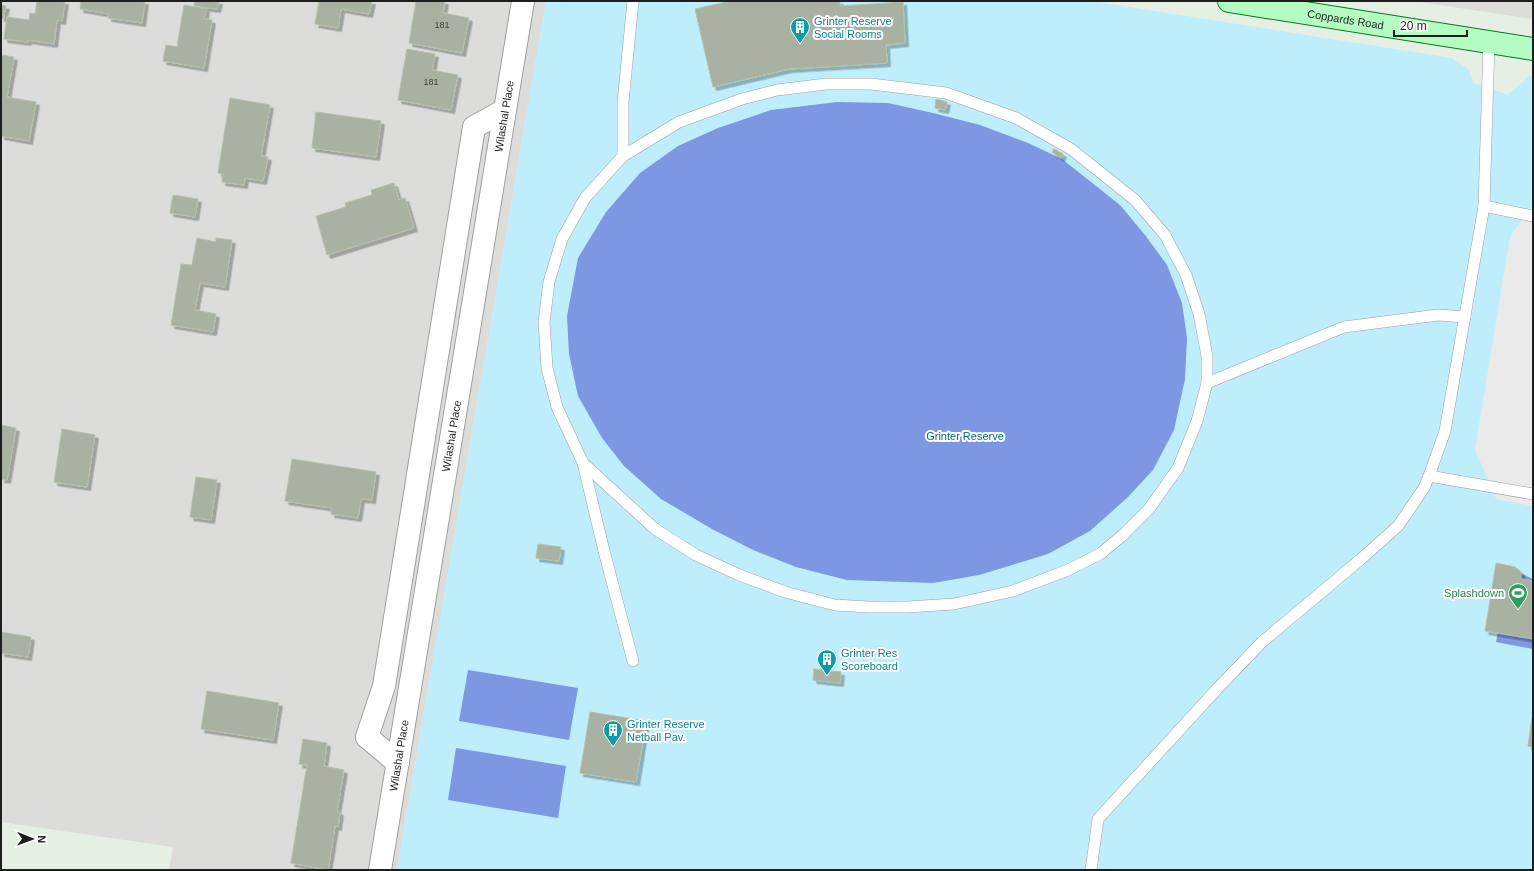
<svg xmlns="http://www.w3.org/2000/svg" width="1534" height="871" font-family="Arial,sans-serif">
	<defs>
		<filter id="shadow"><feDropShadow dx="3.5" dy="3.5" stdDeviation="0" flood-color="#0004"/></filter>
	</defs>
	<rect width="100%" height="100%" fill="#e6efe3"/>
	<g fill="#dcdcdb">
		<path d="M1 1H546L397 870H169L173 847 1 822Z"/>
		<path d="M1413 1H1533V19Z"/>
	</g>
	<path fill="#beeefb" d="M546 1H1091L1452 58 1468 69 1474 83 1508 95 1529 76 1533 77V870H397Z"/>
	<g fill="#7e97e2">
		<path d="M837 102 888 103 933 113 980 125 1028 143 1062 159 1120 205 1145 235 1167 265 1182 303 1187 338 1185 379 1174 430 1153 470 1128 497 1090 531 1048 554 979 575 933 583 847 580 796 567 753 550 712 529 661 499 624 466 602 438 578 396 569 354 567 316 578 258 606 212 640 173 678 146 718 128 771 110Z"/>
		<path d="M1511 569 1533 579V649L1496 642Z"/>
		<path d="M468 670 578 688 569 740 459 721Z"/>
		<path d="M456 748 566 766 558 818 448 800Z"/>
	</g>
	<path fill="#eaeaea" d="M1533 204V506L1496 499 1475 449 1510 237Z"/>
	<g fill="#a8b1a2" stroke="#b1c2a5" filter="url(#shadow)">
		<path d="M37 1H65L62 21 57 20 54 44 28 40V42L4 39 7 17 29 20 30 13 35 14Z"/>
		<path d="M81 1H145L142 23 108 18 109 14 80 9Z"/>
		<path d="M195 1H219L217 9 194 6Z"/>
		<path d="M319 1H372L369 14 341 9 338 28 315 24Z"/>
		<path d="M416 1H445L443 13 469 18 462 53 409 43Z"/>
		<path d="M731 1H840V6L903 2 905 43 886 45 887 63 789 69 713 87 695 9Z"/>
		<path d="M1 5 6 6 3 19 1 18Z"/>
		<path d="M184 5 206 9 204 19 212 20 204 68 163 61 166 45 177 47Z"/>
		<path d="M407 49 435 54 432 70 458 75 451 110 398 100Z"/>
		<path d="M1 55 14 57 7 97 36 102 29 141 1 136Z"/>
		<path d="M230 98 270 105 261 156 268 157 263 181 245 178 244 185 222 182 223 174 218 173Z"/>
		<path d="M936 99 947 102 945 110 935 108Z"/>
		<path d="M316 112 381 121 376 157 312 148Z"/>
		<path d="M1054 149 1063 154 1061 158 1052 152Z"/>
		<path d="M394 183 399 200 405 198 414 228 327 255 316 216 346 207 345 203 372 195 371 190Z"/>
		<path d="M173 195 198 199 195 217 170 213Z"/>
		<path d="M197 238 216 242V238L232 240 225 287 200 283 195 310 216 314 213 332 171 325 181 264 192 265Z"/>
		<path d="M1 425 16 428 7 480 1 479Z"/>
		<path d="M62 429 95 435 87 487 54 482Z"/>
		<path d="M292 459 376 472 372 500 361 499 358 518 331 514 332 508 285 501Z"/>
		<path d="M196 477 217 480 211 520 190 517Z"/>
		<path d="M538 544 561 547 559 561 536 558Z"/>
		<path d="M1496 563 1515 567 1521 572V579L1533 581V639L1485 631Z"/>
		<path d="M1 632 31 637 28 657 1 653Z"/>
		<path d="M814 669 841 672 840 683 813 680Z"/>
		<path d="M207 691 279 703 273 740 201 729Z"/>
		<path d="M590 712 646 721 636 782 580 773Z"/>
		<path d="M1532 718H1533V747L1528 746Z"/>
		<path d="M303 739 327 743 324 766 344 770 337 811 340 812 338 827 335 826 328 870 291 863 307 765 299 764Z"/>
	</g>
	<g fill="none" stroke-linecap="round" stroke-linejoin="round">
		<g stroke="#9f9f9f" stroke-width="12">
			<g id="lane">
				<path d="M826 84H871L946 93 1016 118 1071 149 1135 200 1165 235 1186 275 1199 314 1207 356V383L1197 421 1178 468 1149 509 1123 535 1100 554 1068 570 1013 591 954 604 908 607H868L835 605 785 592 737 574 696 555 655 529 583 463 557 407 547 368 544 322 549 282 562 239 585 198 623 156 679 122 742 99 777 90Z"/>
				<path d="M623 156V102L633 1"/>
				<path d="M1484 206 1533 216"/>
				<path d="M1207 383 1344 327 1438 315 1465 317"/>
				<path d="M583 463 604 551 633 661"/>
				<path d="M1429 476 1533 494"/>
				<path d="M1091 870 1098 819 1216 690 1262 642 1361 559 1398 526 1424 488 1429 476 1445 431 1484 206 1489 42"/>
			</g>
		</g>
		<g stroke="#9f9f9f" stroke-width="24">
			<g id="street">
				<path d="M398 763 367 737 384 686 474 127 505 110"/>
				<path id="s1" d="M380 870 523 1"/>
			</g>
		</g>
		<g stroke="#00791e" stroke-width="24">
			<g id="secondary">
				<path id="s2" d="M1229 1 1533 49"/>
			</g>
		</g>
		<use href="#lane" stroke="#fff" stroke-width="11"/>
		<use href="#street" stroke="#fff" stroke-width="22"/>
		<use href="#secondary" stroke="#b5fcc2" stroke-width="22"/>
	</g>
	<defs>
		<g id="building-pin" transform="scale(1)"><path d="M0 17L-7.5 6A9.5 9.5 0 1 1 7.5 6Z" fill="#0f9aa8" stroke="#fff"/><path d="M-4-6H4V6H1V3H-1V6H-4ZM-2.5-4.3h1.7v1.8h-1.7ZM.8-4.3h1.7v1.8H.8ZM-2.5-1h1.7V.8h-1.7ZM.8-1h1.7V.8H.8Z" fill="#fff"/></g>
		<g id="stadium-pin" transform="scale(1)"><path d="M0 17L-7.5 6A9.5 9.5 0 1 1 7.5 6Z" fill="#2e9e5b" stroke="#fff"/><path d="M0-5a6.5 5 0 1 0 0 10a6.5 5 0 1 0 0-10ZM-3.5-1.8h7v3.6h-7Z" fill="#fff"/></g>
	</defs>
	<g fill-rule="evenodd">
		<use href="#building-pin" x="800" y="27"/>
		<use href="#stadium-pin" x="1518" y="593"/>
		<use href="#building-pin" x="827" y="659"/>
		<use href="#building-pin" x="613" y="730"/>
	</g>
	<g text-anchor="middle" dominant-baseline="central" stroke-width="4" stroke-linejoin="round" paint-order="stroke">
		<g font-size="9" fill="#40433f">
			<text x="442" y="25">181</text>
			<text x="431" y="82">181</text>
		</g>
		<g font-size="11" fill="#1e1e1e" stroke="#fff">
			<text stroke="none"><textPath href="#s2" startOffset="118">Coppards Road</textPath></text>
			<text stroke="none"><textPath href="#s1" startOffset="764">Wilashal Place</textPath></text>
			<text stroke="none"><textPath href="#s1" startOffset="440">Wilashal Place</textPath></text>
			<text stroke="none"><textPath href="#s1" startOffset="116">Wilashal Place</textPath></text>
		</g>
		<g font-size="11" fill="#0d838f" stroke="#fff" text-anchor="start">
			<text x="814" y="21">Grinter Reserve<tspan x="814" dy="13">Social Rooms</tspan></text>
			<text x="841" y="653">Grinter Res<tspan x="841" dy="13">Scoreboard</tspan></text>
			<text x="627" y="724">Grinter Reserve<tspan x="627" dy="13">Netball Pav.</tspan></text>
		</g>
		<g font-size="11" fill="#076681" stroke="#fff">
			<text x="965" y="436">Grinter Reserve</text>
		</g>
		<g font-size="11" fill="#27864d" stroke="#fff" text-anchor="end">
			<text x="1504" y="593">Splashdown</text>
		</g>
	</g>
	<rect width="1534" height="871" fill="none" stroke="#1e1e1e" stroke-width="4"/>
	<g transform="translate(32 839) rotate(91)" stroke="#ffffff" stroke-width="3" paint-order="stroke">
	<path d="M0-3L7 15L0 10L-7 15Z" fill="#1e1e1e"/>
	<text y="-6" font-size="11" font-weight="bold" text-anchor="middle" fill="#1e1e1e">N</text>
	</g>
	<path d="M1394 30v6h73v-6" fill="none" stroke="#1e1e1e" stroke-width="2"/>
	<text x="1400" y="30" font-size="12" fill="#1e1e1e" stroke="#ffffff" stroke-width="3" paint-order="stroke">20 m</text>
</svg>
